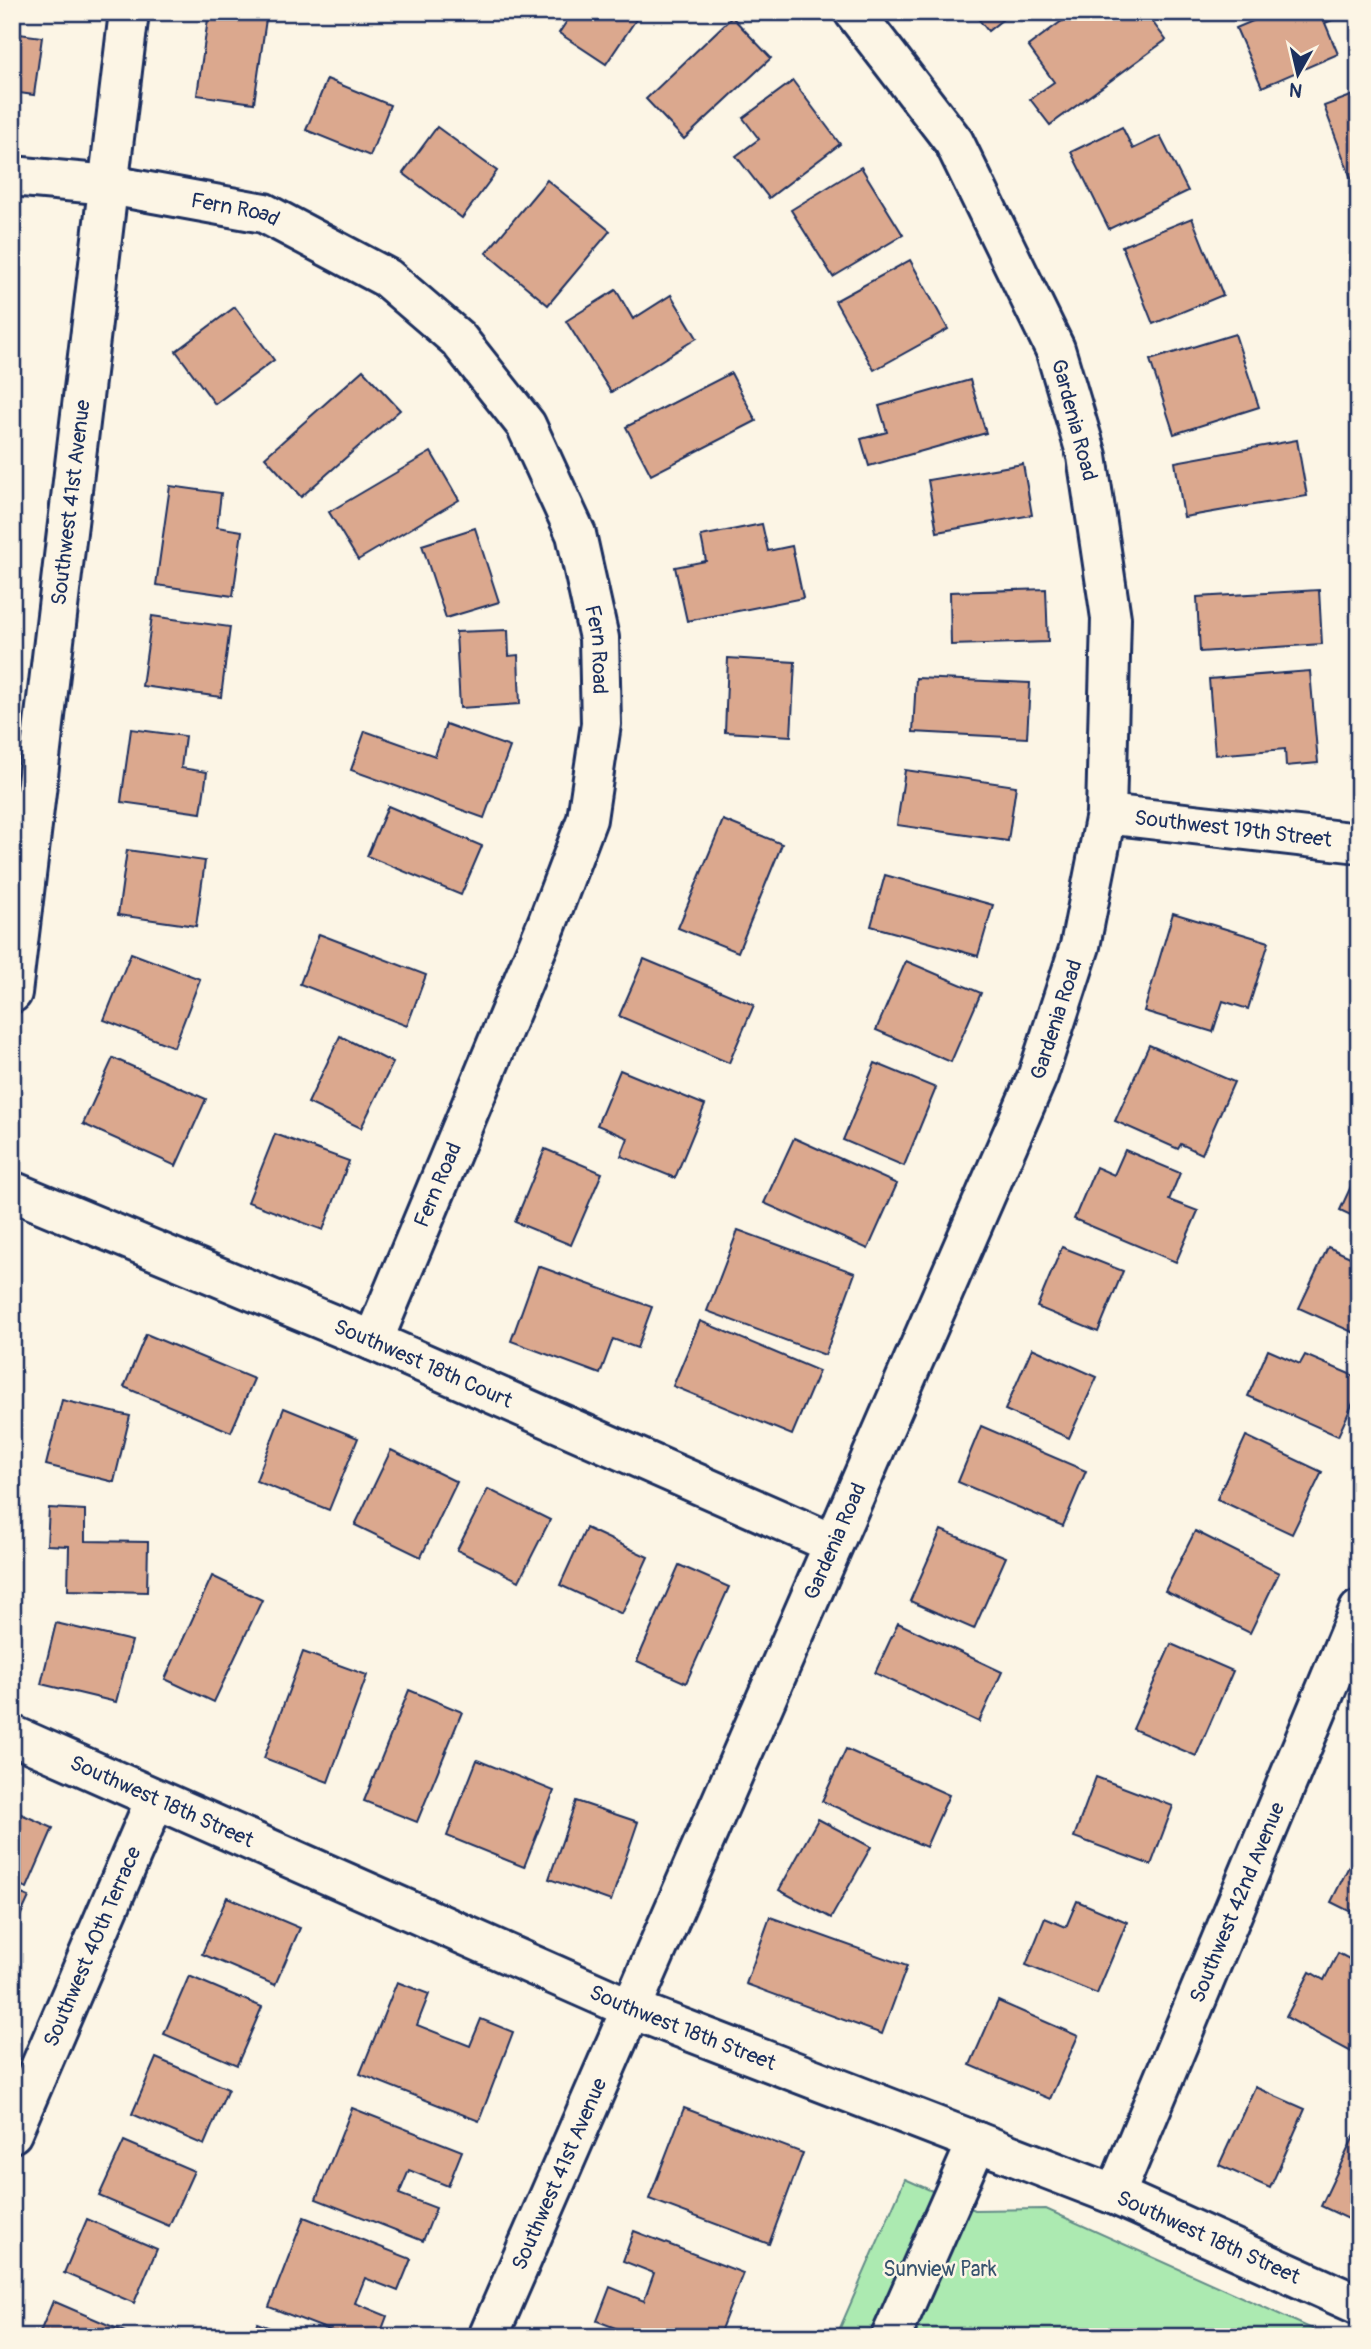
<svg xmlns="http://www.w3.org/2000/svg" width="1371" height="2349" font-family="Pangolin,sans-serif">
	<rect width="100%" height="100%" fill="#fcf5e5"/>
	<filter id="ink" filterUnits="userSpaceOnUse"><feTurbulence type="fractalNoise" baseFrequency=".0143" numOctaves="2"/><feDisplacementMap in="SourceGraphic" scale="14" xChannelSelector="R" yChannelSelector="G"/><feConvolveMatrix kernelMatrix="1 2 1 2 8 2 1 2 1" color-interpolation-filters="sRGB"/></filter>
	<g filter="url(#ink)">
		<path fill="#aceab1" stroke="#648c88" stroke-width="2" d="M905 2179 975 2210 1046 2209 1330 2337H836Z"/>
		<g fill="#dba88e" stroke="#1b2f5e" stroke-width="2">
			<path d="M209 12H267L254 103 197 95Z"/>
			<path d="M573 12H641L606 64 559 33Z"/>
			<path d="M973 12H1012L988 31Z"/>
			<path d="M1074 12H1145L1166 40 1050 125 1030 99 1054 82 1028 46Z"/>
			<path d="M1274 12H1351L1325 23 1338 54 1262 87 1236 28Z"/>
			<path d="M732 17 771 58 684 139 646 99Z"/>
			<path d="M12 33 42 37 34 95 12 92Z"/>
			<path d="M327 79 390 105 370 156 306 130Z"/>
			<path d="M793 81 840 144 769 198 736 156 759 139 743 118Z"/>
			<path d="M1359 93V178L1352 181 1324 106Z"/>
			<path d="M437 127 497 171 462 218 403 173Z"/>
			<path d="M1122 127 1133 149 1160 136 1188 191 1109 229 1071 152Z"/>
			<path d="M861 167 903 235 833 277 791 210Z"/>
			<path d="M547 180 610 231 548 305 486 253Z"/>
			<path d="M1192 218 1223 295 1153 324 1122 246Z"/>
			<path d="M910 260 948 329 874 370 835 301Z"/>
			<path d="M616 290 633 319 671 295 697 338 611 392 566 321Z"/>
			<path d="M235 307 274 360 215 404 176 351Z"/>
			<path d="M1235 334 1259 407 1174 434 1150 360Z"/>
			<path d="M363 370 400 410 301 497 265 457Z"/>
			<path d="M731 373 756 421 651 475 626 427Z"/>
			<path d="M970 380 986 433 869 466 861 439 887 432 879 406Z"/>
			<path d="M1297 440 1307 496 1184 517 1175 462Z"/>
			<path d="M431 452 459 500 358 560 329 512Z"/>
			<path d="M1023 464 1032 515 937 532 928 480Z"/>
			<path d="M170 486 221 493 217 527 242 531 233 596 156 585Z"/>
			<path d="M762 524 768 551 792 546 803 598 687 621 675 567 706 561 701 536Z"/>
			<path d="M475 528 499 602 446 618 422 545Z"/>
			<path d="M1046 589 1048 642 951 645 950 592Z"/>
			<path d="M1319 590 1322 644 1200 652 1197 597Z"/>
			<path d="M152 616 230 627 221 697 142 686Z"/>
			<path d="M508 630 509 656 518 655 520 704 460 708 456 632Z"/>
			<path d="M728 658 795 662 791 736 725 732Z"/>
			<path d="M1310 671 1318 763 1286 766 1285 749 1215 755 1209 679Z"/>
			<path d="M916 678 1030 683 1027 738 913 732Z"/>
			<path d="M446 724 510 747 484 818 351 770 365 731 435 756Z"/>
			<path d="M131 729 185 736 181 768 207 772 201 813 121 802Z"/>
			<path d="M905 770 1016 786 1008 841 897 825Z"/>
			<path d="M388 806 482 846 461 895 367 856Z"/>
			<path d="M723 820 782 844 738 952 678 928Z"/>
			<path d="M127 850 205 861 196 926 118 915Z"/>
			<path d="M885 875 993 905 978 956 871 926Z"/>
			<path d="M1173 913 1269 942 1248 1009 1223 1001 1213 1032 1144 1011Z"/>
			<path d="M319 934 426 975 407 1026 300 984Z"/>
			<path d="M131 953 200 979 174 1047 104 1020Z"/>
			<path d="M644 959 754 1005 729 1063 619 1016Z"/>
			<path d="M906 961 981 993 951 1062 876 1030Z"/>
			<path d="M340 1036 393 1063 361 1128 308 1103Z"/>
			<path d="M1149 1045 1234 1082 1202 1154 1181 1144 1178 1149 1115 1121Z"/>
			<path d="M113 1058 206 1099 176 1166 83 1124Z"/>
			<path d="M875 1063 936 1088 904 1166 843 1140Z"/>
			<path d="M620 1070 705 1105 675 1178 621 1156 628 1138 597 1125Z"/>
			<path d="M275 1134 349 1161 323 1230 248 1202Z"/>
			<path d="M794 1138 897 1184 868 1249 764 1203Z"/>
			<path d="M545 1149 602 1173 571 1245 515 1222Z"/>
			<path d="M1125 1150 1180 1173 1169 1200 1198 1211 1176 1262 1074 1219 1096 1167 1114 1175Z"/>
			<path d="M1359 1169V1219L1340 1210Z"/>
			<path d="M738 1230 855 1273 825 1355 707 1311Z"/>
			<path d="M1062 1247 1123 1271 1098 1332 1037 1307Z"/>
			<path d="M1328 1247 1359 1261V1335L1299 1308Z"/>
			<path d="M538 1266 652 1307 637 1348 613 1339 600 1374 511 1341Z"/>
			<path d="M700 1321 819 1371 792 1435 673 1386Z"/>
			<path d="M146 1334 254 1379 231 1432 124 1387Z"/>
			<path d="M1032 1348 1097 1377 1069 1438 1005 1410Z"/>
			<path d="M1268 1350 1300 1364 1305 1355 1359 1378V1390L1338 1436 1248 1396Z"/>
			<path d="M62 1400 130 1416 114 1482 46 1465Z"/>
			<path d="M284 1408 358 1438 329 1510 256 1481Z"/>
			<path d="M981 1426 1086 1471 1063 1526 958 1482Z"/>
			<path d="M1246 1436 1322 1472 1292 1534 1217 1499Z"/>
			<path d="M391 1450 457 1482 421 1557 355 1525Z"/>
			<path d="M488 1489 550 1520 519 1581 457 1550Z"/>
			<path d="M49 1508 85 1510V1541L148 1542 147 1592 68 1590 69 1546 47 1545Z"/>
			<path d="M586 1528 648 1557 622 1614 560 1585Z"/>
			<path d="M941 1530 1006 1557 974 1629 910 1601Z"/>
			<path d="M1195 1531 1279 1573 1250 1633 1165 1591Z"/>
			<path d="M679 1565 729 1587 686 1683 637 1661Z"/>
			<path d="M212 1576 262 1600 214 1702 165 1679Z"/>
			<path d="M56 1623 132 1641 116 1702 41 1684Z"/>
			<path d="M898 1623 1002 1672 979 1722 875 1673Z"/>
			<path d="M1171 1644 1233 1671 1196 1756 1133 1729Z"/>
			<path d="M303 1652 367 1675 328 1782 264 1758Z"/>
			<path d="M409 1690 462 1712 417 1822 364 1801Z"/>
			<path d="M846 1749 949 1795 926 1847 822 1801Z"/>
			<path d="M477 1760 554 1791 524 1867 447 1836Z"/>
			<path d="M1096 1777 1173 1806 1151 1865 1074 1837Z"/>
			<path d="M576 1801 638 1822 611 1901 549 1879Z"/>
			<path d="M12 1810 53 1828 27 1888 12 1882Z"/>
			<path d="M818 1819 871 1847 831 1918 779 1890Z"/>
			<path d="M1358 1848H1359V1916L1331 1902Z"/>
			<path d="M12 1890 29 1897 12 1934Z"/>
			<path d="M227 1897 300 1928 275 1985 202 1954Z"/>
			<path d="M1077 1901 1127 1922 1097 1994 1026 1965 1045 1918 1066 1927Z"/>
			<path d="M770 1917 907 1966 882 2034 746 1984Z"/>
			<path d="M1338 1953 1359 1964V2047L1355 2054 1286 2017 1310 1972 1324 1980Z"/>
			<path d="M189 1976 262 2007 237 2065 164 2034Z"/>
			<path d="M397 1982 429 1994 417 2025 470 2046 481 2019 513 2032 479 2121 360 2074Z"/>
			<path d="M998 2001 1078 2036 1050 2099 970 2065Z"/>
			<path d="M156 2058 228 2089 204 2145 132 2114Z"/>
			<path d="M1255 2087 1305 2109 1270 2188 1219 2165Z"/>
			<path d="M352 2108 462 2151 448 2186 409 2170 399 2194 436 2208 423 2241 316 2199Z"/>
			<path d="M684 2108 803 2153 769 2244 649 2199Z"/>
			<path d="M1356 2132 1359 2133V2224L1321 2206Z"/>
			<path d="M124 2141 194 2171 169 2226 99 2196Z"/>
			<path d="M304 2217 411 2259 398 2291 365 2278 355 2303 387 2316 379 2337H347L269 2307Z"/>
			<path d="M87 2219 157 2249 134 2303 64 2273Z"/>
			<path d="M634 2231 743 2273 718 2337H639L597 2321 610 2287 644 2301 654 2273 623 2261Z"/>
			<path d="M53 2301 125 2332 123 2337H38Z"/>
			<path d="M257 2323 293 2337H252Z"/>
		</g>
		<g fill="none" stroke-linecap="round" stroke-linejoin="round">
			<g stroke="#1b2f5e" stroke-width="44">
				<g id="minor">
					<path id="s1" d="M12 176 110 185 264 213 387 278 458 339 526 425 576 534 599 638 601 724 587 819 547 924 373 1341"/>
					<path id="s2" d="M1106 814 1359 843"/>
					<path id="s3" d="M12 993 129 12"/>
					<path id="s4" d="M12 1191 373 1341 832 1543"/>
					<path id="s5" d="M12 1735 632 2009 1115 2195 1359 2305"/>
					<path id="s6" d="M12 2133 155 1800"/>
					<path id="s7" d="M1115 2195 1359 1610"/>
					<path id="s8" d="M488 2337 1038 1075 1080 946 1106 814 1111 618 1087 456 1055 349 954 142 854 12"/>
					<path d="M891 2337 977 2142"/>
				</g>
			</g>
			<use href="#minor" stroke="#fcf5e5" stroke-width="38"/>
		</g>
	</g>
	<g text-anchor="middle" dominant-baseline="central" stroke-width="5" stroke-linejoin="round" paint-order="stroke">
		<g font-size="21" fill="#1b2f5e" stroke="#fcf5e5">
			<text stroke="none"><textPath href="#s1" startOffset="226">Fern Road</textPath></text>
			<text transform="translate(1074 420) rotate(75)">Gardenia Road</text>
			<text stroke="none"><textPath href="#s3" startOffset="494">Southwest 41st Avenue</textPath></text>
			<text stroke="none"><textPath href="#s1" startOffset="835">Fern Road</textPath></text>
			<text stroke="none"><textPath href="#s2" startOffset="128">Southwest 19th Street</textPath></text>
			<text stroke="none"><textPath href="#s8" startOffset="1435">Gardenia Road</textPath></text>
			<text transform="translate(438 1185) rotate(-67)">Fern Road</text>
			<text stroke="none"><textPath href="#s4" startOffset="446">Southwest 18th Court</textPath></text>
			<text stroke="none"><textPath href="#s8" startOffset="868">Gardenia Road</textPath></text>
			<text stroke="none"><textPath href="#s5" startOffset="164">Southwest 18th Street</textPath></text>
			<text stroke="none"><textPath href="#s7" startOffset="317">Southwest 42nd Avenue</textPath></text>
			<text stroke="none"><textPath href="#s6" startOffset="203">Southwest 40th Terrace</textPath></text>
			<text stroke="none"><textPath href="#s5" startOffset="732">Southwest 18th Street</textPath></text>
			<text stroke="none"><textPath href="#s8" startOffset="178">Southwest 41st Avenue</textPath></text>
			<text stroke="none"><textPath href="#s5" startOffset="1298">Southwest 18th Street</textPath></text>
		</g>
		<g font-size="21" fill="#38546f" stroke="#fcf5e5">
			<text x="940" y="2269">Sunview Park</text>
		</g>
	</g>
	<rect width="1371" height="2349" fill="none" stroke="#fcf5e5" stroke-width="42"/>
	<rect x="21" y="21" width="1329" height="2307" fill="none" stroke="#1b2f5e" stroke-width="2.5" filter="url(#ink)"/>
	<g transform="translate(1298 74) rotate(188)" stroke="#fcf5e5" stroke-width="5" paint-order="stroke">
	<path d="M0-5L12 26L0 18L-12 26Z" fill="#1b2f5e"/>
	<text y="-10" font-size="19" font-weight="bold" text-anchor="middle" fill="#1b2f5e">N</text>
	</g>
</svg>
